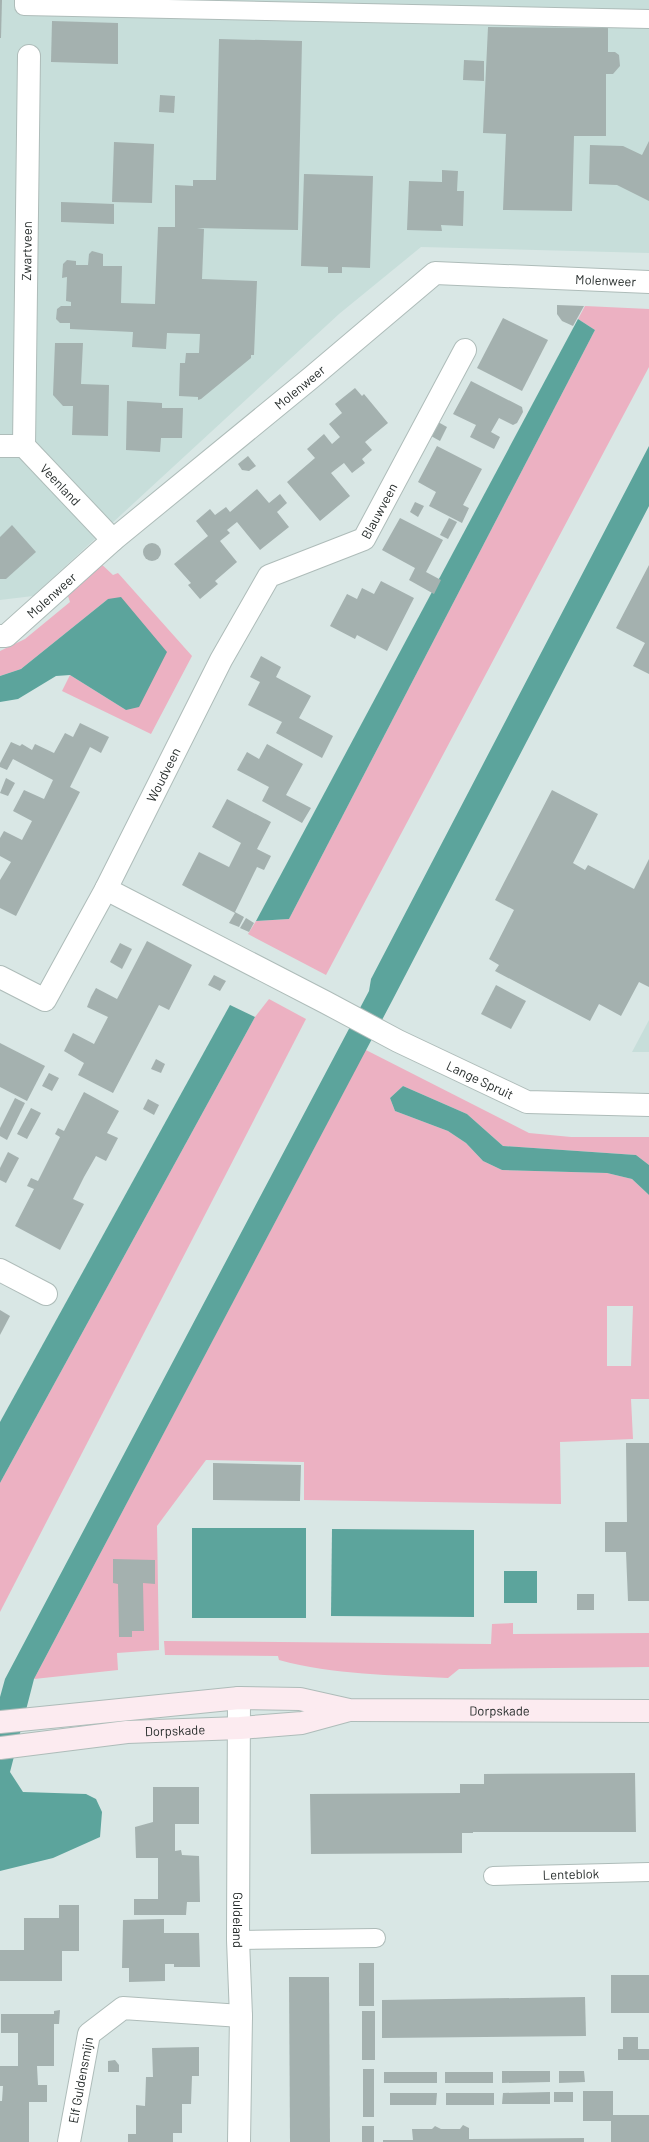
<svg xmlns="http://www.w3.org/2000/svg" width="649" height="2142" font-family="Barlow,sans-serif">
	<rect width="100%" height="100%" fill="#d9e7e5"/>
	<g fill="#c7deda">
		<path d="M0 0H649V253L421 247 339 314 33 596 0 600Z"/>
		<path d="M649 1020V1052H632Z"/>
	</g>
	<g fill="#ecb1c2" fill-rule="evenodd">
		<path d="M585 306 649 309V367L326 975 248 934 256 921 289 919 595 330 578 319Z"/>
		<path d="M98 561 113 575 118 573 192 656 151 734 62 691 70 675 126 710 108 599 21 669 0 676V651L25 639 70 602 66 590Z"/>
		<path d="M269 999 306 1019 0 1612V1483L255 1017Z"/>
		<path d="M362 1048 529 1133 571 1137H649V1165L636 1155 503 1146 467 1114 403 1086 390 1098 395 1111 448 1131 466 1143 483 1161 502 1170 607 1173 632 1179 649 1195V1399H631L633 1439 560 1442 561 1504 304 1500V1462L206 1460 157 1526 159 1650 117 1653 118 1670 34 1679 351 1078ZM607 1306H633L631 1366H607Z"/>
		<path d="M513 1623V1634L649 1633V1667L459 1669 448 1678C392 1675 334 1675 279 1660L278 1656 165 1655 164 1641 491 1644 492 1624Z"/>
	</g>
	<g fill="#5ca49c">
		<path d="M578 319 595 330 289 919 256 921Z"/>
		<path d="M649 446V506L392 1001 34 1679 10 1772 23 1792 86 1794 96 1799 102 1812 100 1837 53 1858 0 1871V1697L5 1679 369 991 371 979Z"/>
		<path d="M121 597 167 652 139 707 126 710 70 675 56 676 18 699 0 702V676L21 669 108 599Z"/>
		<path d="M230 1005 255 1017 0 1483V1422Z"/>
		<path d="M403 1086 467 1114 503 1146 636 1155 649 1165V1195L632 1179 607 1173 502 1170 483 1161 466 1143 448 1131 395 1111 390 1098Z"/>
		<rect x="192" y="1528" width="114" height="90"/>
		<path d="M332 1529 474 1530V1617L331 1616Z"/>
		<rect x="504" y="1571" width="33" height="32"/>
	</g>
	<g fill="#a4b1af">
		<path d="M0 0H2L1 38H0Z"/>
		<path d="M52 21 118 23V64L51 62Z"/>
		<path d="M488 27 608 28V52H615L619 55 620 66 613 74H606V136H574L572 211 503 210 506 134 483 133Z"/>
		<path d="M219 39 302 41 298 230 197 228 204 229 202 279 257 281 254 355H251V358L201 399 198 400V397L179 396 180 363H185L186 353H199L200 334 167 333 166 349 132 347 133 332 70 329V323H60L56 319 57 309 61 306H71V302L66 301 67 277 62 278 63 264 67 260 76 261V265H88L89 254 92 251 103 254V266H122L121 303 155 304 158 227H175V185L193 186V180H216Z"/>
		<path d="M464 60 484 61V81L463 80Z"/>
		<path d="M160 95 175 96 174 113 159 112Z"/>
		<path d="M649 141V201L617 185 589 184 590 145 623 146 642 155Z"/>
		<path d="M114 142 154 144 152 203 112 202Z"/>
		<path d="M442 170 458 171 457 191H464L463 226 441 225 442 231 407 230 409 181 442 182Z"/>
		<path d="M304 174 373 176 370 268 342 267V273H328V267L301 266Z"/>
		<path d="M61 202 114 204V224L61 222Z"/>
		<path d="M557 305 584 306 573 326 562 321 557 314Z"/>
		<path d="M503 318 548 340 522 391 477 368Z"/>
		<path d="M55 343H83L81 384 109 385 108 436 72 435 73 406H63L53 395Z"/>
		<path d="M471 381 522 407 523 412 517 423 513 425 499 418 491 432 500 437 494 449 470 437 476 425 453 414Z"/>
		<path d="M355 388 362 396 364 394 388 423 365 442 372 450 362 459 365 463 352 473 344 463 331 473 350 496 320 521 287 482 315 458 307 449 324 434 332 444 340 437 329 424 342 413 335 404Z"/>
		<path d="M127 401 162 403V408H183L182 438H161L160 452 126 450Z"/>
		<path d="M438 422 447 427 440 441 431 436Z"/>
		<path d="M437 446 482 469 463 505 469 508 462 523 429 506 436 492 418 482Z"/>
		<path d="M248 456 256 466 249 471 242 470 238 464Z"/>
		<path d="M257 489 269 503 280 494 287 503 277 512 289 527 260 550 237 522 227 530 230 533 220 541 237 562 215 581 218 584 200 599 188 585 191 583 174 564 208 536 196 521 210 509 215 515 226 507 230 512Z"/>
		<path d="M415 502 424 506 418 517 410 512Z"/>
		<path d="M400 518 443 540 426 572 441 580 434 594 409 580 415 568 382 550Z"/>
		<path d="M449 518 457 522 448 539 440 535Z"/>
		<path d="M12 525 36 552 6 579H0V537Z"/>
		<circle cx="152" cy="552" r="9"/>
		<path d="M649 565V674L633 666 645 643 616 628Z"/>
		<path d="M381 581 414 598 387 651 357 635 355 639 330 626 347 594 357 599 362 588 374 594Z"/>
		<path d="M261 656 281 667 276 677 311 696 299 718 333 736 322 758 276 733 282 722 248 705 260 682 250 677Z"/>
		<path d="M80 723 109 737 101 753 90 747 70 787 80 792 16 916 0 908V880L11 862 0 856V838L4 831 22 840 32 821 13 811 24 790 44 799 53 780 13 759 7 770 0 767V763L11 742 20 746 22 744 32 750 35 744 54 753 65 733 73 737Z"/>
		<path d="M267 744 303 764 286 795 311 808 302 823 262 801 269 787 237 770 247 752 259 759Z"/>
		<path d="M6 778 15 783 8 796 0 793Z"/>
		<path d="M552 790 598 814 573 863 585 870 588 865 634 889 649 859V987L639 982 621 1016 599 1004 590 1021 495 971 499 965 489 959 514 910 495 900Z"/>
		<path d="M227 799 271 822 257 849 271 856 264 870 257 867 235 912 244 917 239 927 229 923 235 913 182 885 199 852 229 867 241 843 212 827Z"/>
		<path d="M246 918 254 923 249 932 240 928Z"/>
		<path d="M147 941 192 965 169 1010 159 1005 113 1093 78 1075 84 1063 64 1051 73 1033 94 1044 108 1017 87 1007 91 997 96 988 117 999Z"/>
		<path d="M120 943 132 949 122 969 110 962Z"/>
		<path d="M214 975 226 981 220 991 208 985Z"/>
		<path d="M496 985 526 1001 511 1029 481 1014Z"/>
		<path d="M0 1043 45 1066 27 1101 0 1087Z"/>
		<path d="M156 1059 165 1064 161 1073 151 1069Z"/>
		<path d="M49 1073 59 1078 52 1091 42 1086Z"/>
		<path d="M84 1092 119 1111 107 1133 118 1138 106 1161 96 1156 84 1177 73 1199 84 1204 60 1250 15 1226 34 1189 27 1186 31 1178 38 1181 60 1137 55 1134 58 1128 64 1131Z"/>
		<path d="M15 1098 25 1103 7 1140 0 1136V1128Z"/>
		<path d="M148 1099 159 1105 154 1115 143 1109Z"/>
		<path d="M31 1108 41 1113 27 1139 17 1134Z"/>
		<path d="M8 1152 19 1158 6 1183 0 1180V1168Z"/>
		<path d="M0 1310 10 1316 0 1335Z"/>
		<path d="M626 1443H649V1601H628L626 1552H605V1522H627Z"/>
		<path d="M213 1463 301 1465 300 1501 213 1500Z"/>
		<path d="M113 1559 155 1560V1584L143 1583 144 1631H132V1637H119L118 1584 113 1583Z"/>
		<rect x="577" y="1594" width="17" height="16"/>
		<path d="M635 1773 636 1832H473V1833H462V1853L311 1854 310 1794 460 1793V1784H484V1774Z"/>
		<path d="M153 1787H199V1824H175V1851L181 1850 182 1855 199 1856 200 1902H187L186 1915H134V1899H158V1858H136L135 1827 153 1822Z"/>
		<path d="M59 1905H79V1951H62V1981H0V1950H24V1918H59Z"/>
		<path d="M164 1919V1933H199L200 1967H174V1964H165V1981L129 1982V1968H122L123 1920Z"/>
		<rect x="359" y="1963" width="15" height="43"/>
		<rect x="611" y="1975" width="38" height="38"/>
		<path d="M289 1977H329L330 2142H290Z"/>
		<path d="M585 1997 586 2036 382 2038V2000Z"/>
		<path d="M60 2010 59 2024H54V2066H37L38 2085H47V2102H29V2142H0V2101H2L3 2086H0V2066H18V2033H1V2014H54V2011Z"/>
		<rect x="362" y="2011" width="13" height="49"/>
		<path d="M623 2037H638V2049H649V2060H618V2049H623Z"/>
		<path d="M199 2047V2076H192L191 2104H182V2133H173V2142H128V2134H136V2105L145 2106 146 2077H153L152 2048Z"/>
		<path d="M115 2060 119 2065V2072H108V2061Z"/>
		<rect x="363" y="2069" width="11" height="48"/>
		<path d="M502 2071H550V2082L502 2083Z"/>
		<path d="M559 2071H584L585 2082 559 2083Z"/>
		<rect x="384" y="2072" width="53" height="11"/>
		<rect x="445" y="2072" width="48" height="11"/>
		<path d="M583 2091H613V2115H649V2142H611V2121H583Z"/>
		<path d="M550 2092V2104H502L503 2093Z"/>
		<rect x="554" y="2092" width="19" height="10"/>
		<path d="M390 2093H437L436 2105H390Z"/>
		<rect x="446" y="2093" width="48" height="12"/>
		<path d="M463 2125 469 2128V2139L584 2138V2142H383V2140H413L412 2129H432L435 2126 441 2129H460Z"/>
		<rect x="362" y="2126" width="12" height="16"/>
	</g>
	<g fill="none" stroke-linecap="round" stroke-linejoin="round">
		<g stroke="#aebcb9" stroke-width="20">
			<g id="lane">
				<path d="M24 0V6L649 19"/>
				<path id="s1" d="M493 1876 649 1872"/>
				<path d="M238 1940 376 1938"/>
			</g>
		</g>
		<g stroke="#aebcb9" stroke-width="24">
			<g id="street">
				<path id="s2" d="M0 446H24L113 540"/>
				<path id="s3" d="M24 446 29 56"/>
				<path id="s4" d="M0 636H6L113 540 312 377 435 273 649 282"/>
				<path id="s5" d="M106 889 325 1002 398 1041 527 1102 649 1105"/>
				<path id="s6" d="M0 977 45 1000 106 889 221 660 269 576 364 539 465 350"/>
				<path d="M0 1270 46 1294"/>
				<path id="s7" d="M239 1698 238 1940 241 2016 239 2142"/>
				<path id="s8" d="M69 2142 89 2034 123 2008 241 2016"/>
			</g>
		</g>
		<g stroke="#aebcb9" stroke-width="24">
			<g id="secondary">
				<path id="s9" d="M0 1722 239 1698 300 1699 349 1710 649 1711"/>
				<path id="s10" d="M0 1748 127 1732 240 1728 302 1723 346 1711"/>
			</g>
		</g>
		<use href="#lane" stroke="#fff" stroke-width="18"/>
		<use href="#street" stroke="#fff" stroke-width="22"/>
		<use href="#secondary" stroke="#fcebf0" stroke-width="22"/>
	</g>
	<g text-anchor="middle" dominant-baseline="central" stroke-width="3.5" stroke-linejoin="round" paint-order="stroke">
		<g font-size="13" fill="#262c2b" stroke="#d9e7e5">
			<text stroke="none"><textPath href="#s3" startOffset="195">Zwartveen</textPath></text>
			<text stroke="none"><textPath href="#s4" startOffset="739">Molenweer</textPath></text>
			<text stroke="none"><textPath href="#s4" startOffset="391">Molenweer</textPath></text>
			<text stroke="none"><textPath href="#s2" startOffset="77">Veenland</textPath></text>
			<text stroke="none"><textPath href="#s6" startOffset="664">Blauwveen</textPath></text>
			<text stroke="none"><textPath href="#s4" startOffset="67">Molenweer</textPath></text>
			<text stroke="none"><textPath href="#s6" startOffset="305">Woudveen</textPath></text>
			<text stroke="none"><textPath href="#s5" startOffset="420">Lange Spruit</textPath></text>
			<text stroke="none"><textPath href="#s9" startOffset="502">Dorpskade</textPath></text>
			<text stroke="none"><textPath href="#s10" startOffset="176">Dorpskade</textPath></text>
			<text stroke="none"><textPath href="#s1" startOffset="78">Lenteblok</textPath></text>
			<text stroke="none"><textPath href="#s7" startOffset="222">Guldeland</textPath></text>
			<text stroke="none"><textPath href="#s8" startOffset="63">Elf Guldensmijn</textPath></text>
		</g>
	</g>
</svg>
